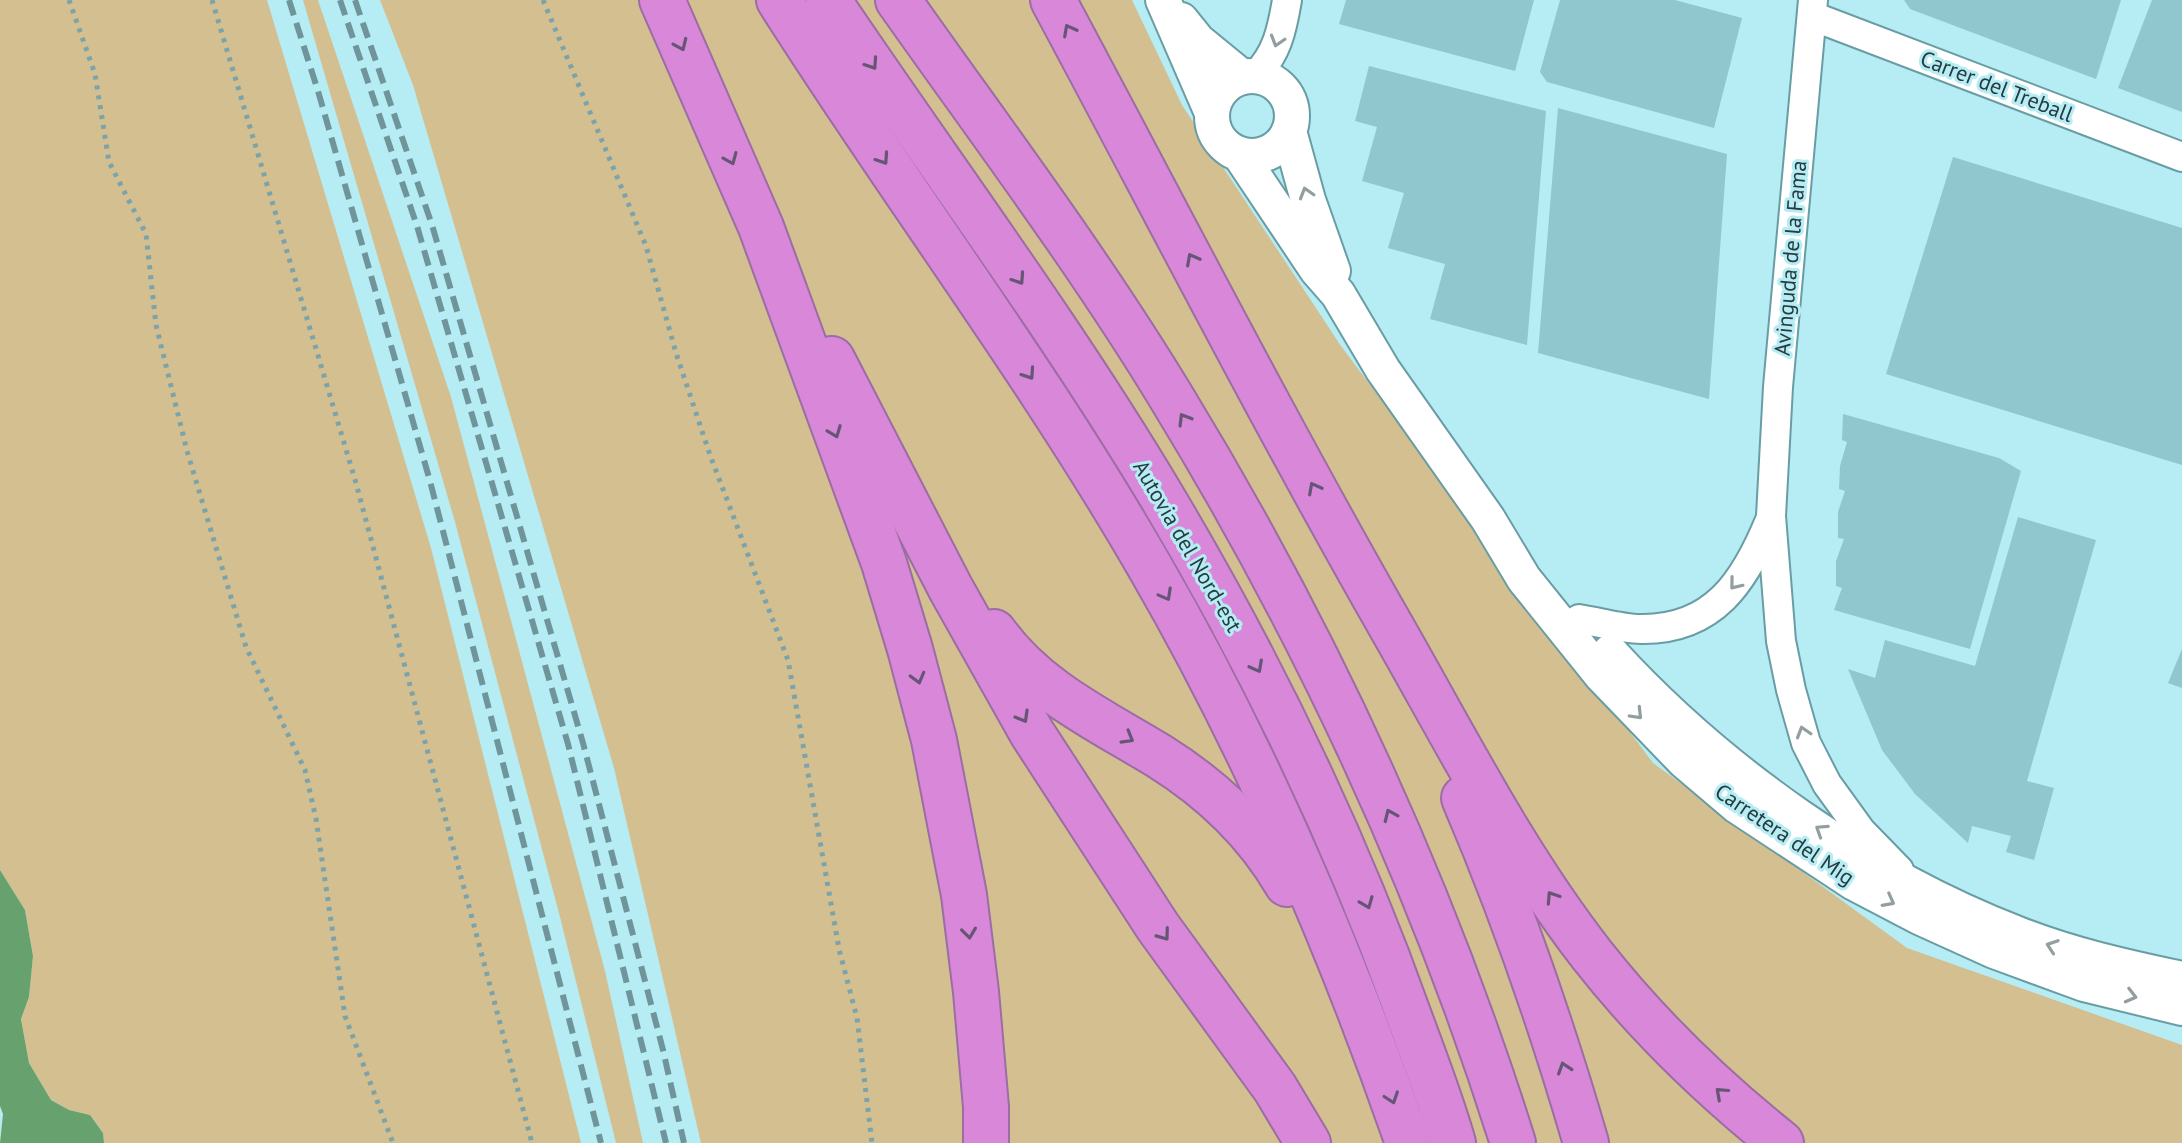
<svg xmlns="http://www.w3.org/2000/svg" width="2182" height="1143" font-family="'PT Sans',sans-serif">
	<rect width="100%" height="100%" fill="#b6ecf4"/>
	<g fill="#d4bf90">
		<path d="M0 0H267L431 548 581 1143H104L103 1133 90 1115 69 1110 51 1100 29 1063 21 1019 29 997 33 956 25 910 0 870Z"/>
		<path d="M303 0H318L451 397 605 971 643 1143H616L560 917 455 522Z"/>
		<path d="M380 0H1132L1182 105 1341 346 1653 763 1907 948 2182 1045V1143H701L614 768 413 85Z"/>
	</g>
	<path fill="#67a26e" d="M0 870 25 910 33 956 29 997 21 1019 29 1063 51 1100 69 1110 90 1115 103 1133 104 1143H0L3 1114 0 1106Z"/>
	<g fill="#90c6cd">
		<path d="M1346 0H1534L1515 71 1339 24Z"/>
		<path d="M1560 0H1675L1742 18 1714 128 1547 82 1540 72Z"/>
		<path d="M1904 0H2121L2096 79 1910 9Z"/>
		<path d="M2152 0H2182V112L2118 88Z"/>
		<path d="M1369 66 1546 111 1527 345 1430 319 1445 264 1388 248 1404 193 1362 181 1377 127 1355 121Z"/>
		<path d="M1558 108 1727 154 1709 399 1538 353Z"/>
		<path d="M1953 157 2182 228V465L1886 374Z"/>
		<path d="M1843 414 1999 458 2021 471 1970 649 1834 610 1842 588 1836 586V561L1844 539 1838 538V512L1845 491 1839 489 1840 466 1847 442 1842 440Z"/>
		<path d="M2018 517 2096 540 2027 781 2054 788 2034 860 2006 852 2011 836 1972 826 1968 843 1915 794 1882 750 1848 669 1875 678 1885 640 1975 666Z"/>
		<path d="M2182 649V688L2168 683Z"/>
	</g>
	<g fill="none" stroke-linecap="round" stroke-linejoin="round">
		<g stroke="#699da4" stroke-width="32">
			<g id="minor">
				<path d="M1813 0 1778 387 1771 516 1781 641 1791 690 1806 743 1827 784 1861 831 1899 870"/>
				<path d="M1812 16 2182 157"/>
				<path d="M1255 76C1277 54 1282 30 1287 0"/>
				<path d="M1579 619C1599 622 1621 629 1641 629 1714 630 1745 581 1770 520"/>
			</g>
		</g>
		<g stroke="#699da4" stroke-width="38">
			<g id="tertiary">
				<path d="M1163 0 1212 113"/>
				<path d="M1181 20 1198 41 1242 77"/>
				<circle cx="1252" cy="116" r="40"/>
				<path d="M1289 131 1308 200 1333 271"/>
				<path d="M1240 155 1317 270 1338 294 1383 370 1488 519 1524 579 1602 676 1684 761 1737 806 1854 883 1919 917 1994 951 2084 984 2182 1008"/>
				<path d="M1610 652C1719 771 1867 876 2018 934 2071 955 2126 967 2182 979"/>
			</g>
		</g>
		<g stroke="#9a6da3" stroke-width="48">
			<g id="motorway">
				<path d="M662 0 761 227 884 563 910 649 934 740 964 895 976 992 986 1107V1143"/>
				<path d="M779 0C900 191 1037 371 1150 567 1256 750 1339 944 1408 1143"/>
				<path d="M828 0C939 165 1060 326 1162 497 1261 663 1345 836 1410 1019 1425 1060 1441 1101 1453 1143"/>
				<path d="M898 0C991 132 1089 261 1173 400 1315 633 1431 882 1513 1143"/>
				<path d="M1053 0C1165 209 1274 422 1392 628 1455 738 1514 855 1592 955 1647 1025 1711 1087 1781 1143"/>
				<path d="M832 359 951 589 1032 733 1158 927 1275 1088 1308 1143"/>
				<path d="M994 632C1035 690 1100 720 1159 756 1212 789 1255 829 1287 884"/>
				<path d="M1464 798C1512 910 1552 1026 1586 1143"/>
			</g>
		</g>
		<g stroke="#7ba4aa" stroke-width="5" stroke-dasharray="4 6" stroke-linecap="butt">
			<path d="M69 0 95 74 109 162 146 234 156 325 187 451 246 647 305 770 316 819 345 1016 393 1143"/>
			<path d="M212 0 356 483 532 1143"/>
			<path d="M543 0 646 246 676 353 710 455 788 660 839 949 857 1018 872 1143"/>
		</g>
		<use href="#minor" stroke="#fff" stroke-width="28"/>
		<use href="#tertiary" stroke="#fff" stroke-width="34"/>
		<use href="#motorway" stroke="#d987d9" stroke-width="44"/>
		<g stroke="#6f959b" stroke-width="6" stroke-dasharray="16 8" stroke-linecap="butt">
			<path d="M289 0 318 91 430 481 601 1143"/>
			<path d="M340 0 417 226 568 744 666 1143"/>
			<path d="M355 0 432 225 583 743 663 1050 684 1143"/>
		</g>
	</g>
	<defs><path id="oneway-chevron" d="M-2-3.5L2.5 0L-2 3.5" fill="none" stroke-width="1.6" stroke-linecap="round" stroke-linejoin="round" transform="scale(2)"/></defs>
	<g stroke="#655676">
		<use href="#oneway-chevron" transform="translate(1069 30) rotate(-118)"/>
		<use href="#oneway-chevron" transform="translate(681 45) rotate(66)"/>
		<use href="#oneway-chevron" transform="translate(872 64) rotate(56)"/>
		<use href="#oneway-chevron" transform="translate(731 159) rotate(67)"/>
		<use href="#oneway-chevron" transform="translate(883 159) rotate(56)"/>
		<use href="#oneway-chevron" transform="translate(1192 259) rotate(-118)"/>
		<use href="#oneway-chevron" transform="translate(1019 279) rotate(56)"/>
		<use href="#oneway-chevron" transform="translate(1029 374) rotate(56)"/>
		<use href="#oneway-chevron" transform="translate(1184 419) rotate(-121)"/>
		<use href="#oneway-chevron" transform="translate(835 432) rotate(69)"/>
		<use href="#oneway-chevron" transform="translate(1314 488) rotate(-118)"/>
		<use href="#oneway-chevron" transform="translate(1166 595) rotate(61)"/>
		<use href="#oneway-chevron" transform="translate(1257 667) rotate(62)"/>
		<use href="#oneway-chevron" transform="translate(918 678) rotate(75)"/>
		<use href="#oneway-chevron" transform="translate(1023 717) rotate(60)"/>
		<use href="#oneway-chevron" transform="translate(1128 738) rotate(30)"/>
		<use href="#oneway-chevron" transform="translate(1390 815) rotate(-114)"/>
		<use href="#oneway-chevron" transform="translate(1552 897) rotate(-123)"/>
		<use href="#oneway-chevron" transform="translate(1367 903) rotate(68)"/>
		<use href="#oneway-chevron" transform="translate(969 933) rotate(83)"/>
		<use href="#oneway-chevron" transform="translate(1164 935) rotate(54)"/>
		<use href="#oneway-chevron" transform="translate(1564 1068) rotate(-108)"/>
		<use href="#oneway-chevron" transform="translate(1721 1093) rotate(-138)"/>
		<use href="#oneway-chevron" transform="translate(1392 1098) rotate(71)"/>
	</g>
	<g stroke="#929ea0">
		<use href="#oneway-chevron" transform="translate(1277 41) rotate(107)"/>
		<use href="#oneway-chevron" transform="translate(1306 193) rotate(-107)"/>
		<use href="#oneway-chevron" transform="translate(1735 584) rotate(129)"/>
		<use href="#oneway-chevron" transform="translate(1637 714) rotate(46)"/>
		<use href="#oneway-chevron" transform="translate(1803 732) rotate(-107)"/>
		<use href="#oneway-chevron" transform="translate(1821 830) rotate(-147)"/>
		<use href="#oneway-chevron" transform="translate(1889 901) rotate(28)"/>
		<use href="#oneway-chevron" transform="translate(2052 946) rotate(-161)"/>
		<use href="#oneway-chevron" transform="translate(2131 996) rotate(14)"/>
	</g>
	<g text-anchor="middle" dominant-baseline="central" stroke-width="6" stroke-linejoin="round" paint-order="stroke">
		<g font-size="22" fill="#263c40" stroke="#b6ecf4">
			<text transform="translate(1997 86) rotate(21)">Carrer del Treball</text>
			<text transform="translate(1790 258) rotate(-85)">Avinguda de la Fama</text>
			<text transform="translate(1188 546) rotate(60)">Autovia del Nord-est</text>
			<text transform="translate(1785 834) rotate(34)">Carretera del Mig</text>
		</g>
	</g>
</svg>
